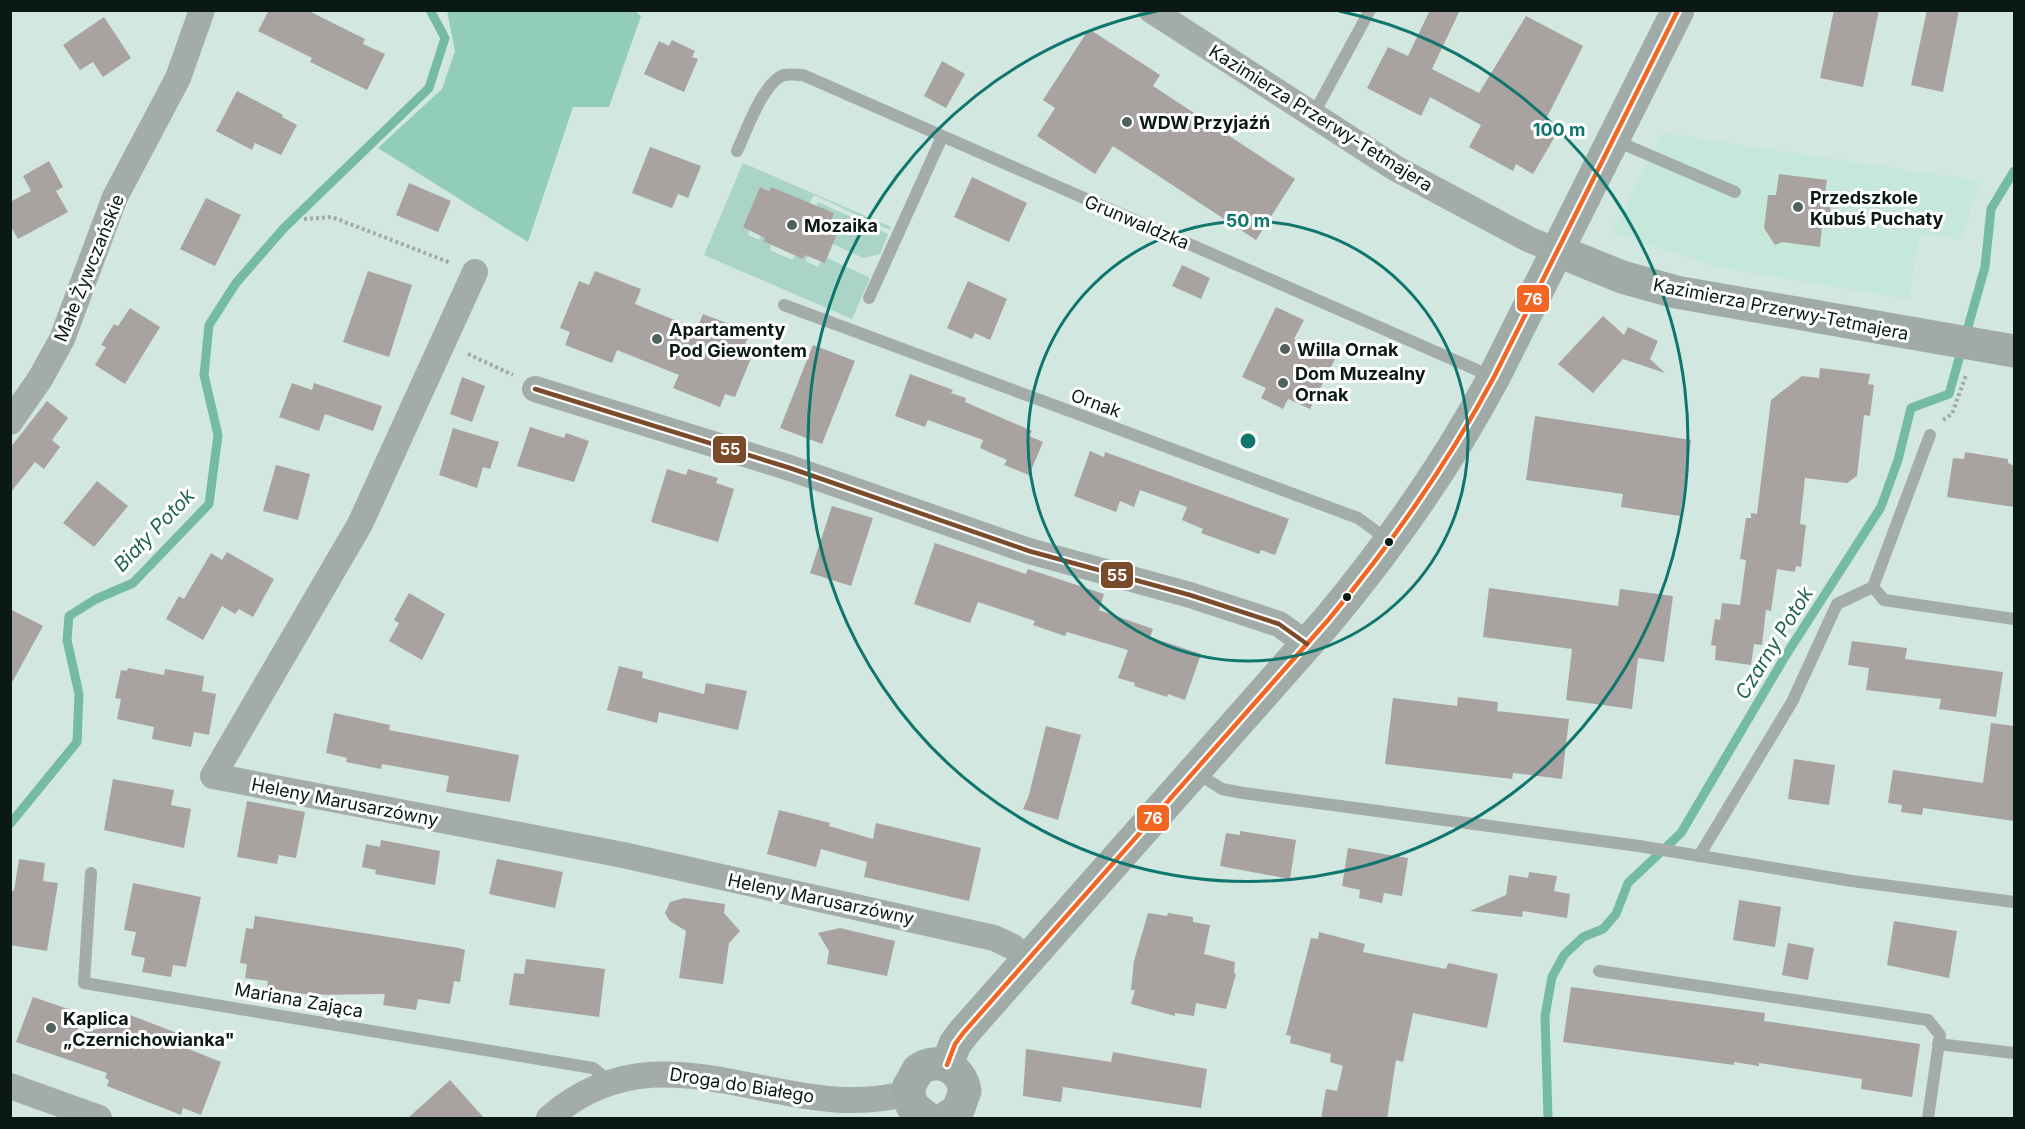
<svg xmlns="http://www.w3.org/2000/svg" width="2025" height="1129" font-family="Inter,sans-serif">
	<rect width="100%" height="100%" fill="#d2e7df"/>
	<path fill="#c5e8db" d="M1662 133 1980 181 1961 240 1920 234 1909 299 1723 268 1611 233Z"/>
	<g fill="#aad4c5">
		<path d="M743 163 891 227 890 230 814 195 809 204 771 187 769 190 772 192 760 187 758 192 747 222 743 227 750 228 748 235 759 240 762 233 766 235 763 241 772 243 770 250 793 260 796 253 803 259 805 254 809 253 806 261 818 267 822 259 826 263 825 257 870 278 852 319 704 255Z"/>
		<path d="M818 202 888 234 880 254 863 258 831 243 841 224 829 220 834 213 816 207Z"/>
	</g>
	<path fill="#92cdb8" d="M634 10 641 16 609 107H573L528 242 378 148 442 89 455 51 447 11Z"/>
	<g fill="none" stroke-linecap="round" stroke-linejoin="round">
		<g stroke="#75bba4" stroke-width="9">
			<path d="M10 824 77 742 79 694 67 640 69 616 96 599 133 583 209 504 218 435 204 375 209 325 236 283 284 228 429 88 445 38 430 10"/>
			<path d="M1548 1118 1545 1016 1552 977 1564 955 1583 937 1603 929 1616 914 1628 883 1681 833 1786 655 1881 507 1898 460 1911 408 1949 394 1985 267 1991 209 2014 171"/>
		</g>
	</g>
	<g fill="#a8a3a1">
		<path d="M269 10H307L365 39 363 44 385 54 367 90 310 62 312 58 258 31Z"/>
		<path d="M1430 10H1460L1432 69 1479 93 1526 16 1583 46 1543 125 1557 133 1533 174 1516 164 1513 171 1469 147 1481 125 1430 97 1421 116 1367 88 1388 47 1408 56Z"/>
		<path d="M1834 10H1879L1863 87 1820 78Z"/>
		<path d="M1927 10H1959L1943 92 1911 85Z"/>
		<path d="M104 17 131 58 103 77 93 62 80 70 63 45Z"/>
		<path d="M1089 29 1160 75 1153 86 1295 179 1256 240 1113 146 1095 174 1037 136 1055 108 1043 100Z"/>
		<path d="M672 40 695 51 692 57 698 59 684 92 644 74 659 41 669 46Z"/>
		<path d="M942 61 965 74 946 108 924 96Z"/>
		<path d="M237 91 283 115 282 117 297 125 281 155 255 143 252 150 216 131Z"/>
		<path d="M650 147 701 166 688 198 678 194 672 208 632 193Z"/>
		<path d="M49 161 63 187 56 191 68 212 18 239 10 225V202L31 191 23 176Z"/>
		<path d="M1779 174 1827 180 1824 202 1831 203 1828 227H1822L1820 247 1782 242 1775 245 1764 228 1768 195H1776Z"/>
		<path d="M972 177 1027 203 1009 242 954 217Z"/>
		<path d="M409 183 451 201 438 232 396 215Z"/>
		<path d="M760 187 769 191 771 187 834 213 832 218 841 224 825 263 805 255 803 259 763 241 765 238 743 227Z"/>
		<path d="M206 198 241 215 215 266 180 249Z"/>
		<path d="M1182 265 1210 278 1201 299 1172 286Z"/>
		<path d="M368 271 412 285 389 357 343 342Z"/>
		<path d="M595 271 641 289 635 304 697 329 703 314 750 332 744 347 754 351 735 397 725 394 720 407 673 388 679 375 617 350 612 363 565 345 570 332 560 328 579 281 589 285Z"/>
		<path d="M968 281 1007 299 990 340 975 333 972 339 947 328Z"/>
		<path d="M1276 307 1304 320 1294 339 1335 359 1310 409 1288 399 1283 409 1261 398 1266 388 1242 377Z"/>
		<path d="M130 308 160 327 125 384 95 365 106 347 101 345 114 324 118 326Z"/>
		<path d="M1603 316 1624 335 1628 327 1658 341 1650 359 1665 373 1623 359 1593 393 1558 364Z"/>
		<path d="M813 345 855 361 822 444 780 428Z"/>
		<path d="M1820 368 1870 374 1868 384 1874 385 1870 416 1864 415 1857 476 1847 483 1805 478 1800 524 1806 525 1801 567 1796 566 1795 572 1777 569 1771 611 1766 610 1762 645 1754 644 1751 665 1715 660 1716 646 1711 645 1715 619 1720 620 1722 603 1740 605 1746 560 1740 559 1746 518H1751V513L1757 514 1771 400 1802 376 1819 378Z"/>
		<path d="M910 374 953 390 951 393 966 398 965 402 1032 431 1029 436 1043 442 1029 475 1004 465 1007 460 980 448 983 440 928 420 925 427 895 416Z"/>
		<path d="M462 377 485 386 472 422 450 414Z"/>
		<path d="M292 383 312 390 314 383 382 406 373 431 325 414 319 431 279 417Z"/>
		<path d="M47 401 68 418 52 440 60 447 44 469 35 462 10 493V448Z"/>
		<path d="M1535 416 1691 440 1680 516 1621 507 1623 494 1526 480Z"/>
		<path d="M530 427 564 438 566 433 589 441 574 482 517 466Z"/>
		<path d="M453 428 499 442 490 469 483 467 477 488 439 475Z"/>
		<path d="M1090 451 1104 457 1105 452 1289 519 1275 555 1261 550 1259 554 1201 533 1203 529 1182 520 1187 507 1140 490 1134 507 1120 501 1116 512 1074 496Z"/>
		<path d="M1965 452 2008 459V463L2014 466V507L1947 497 1953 458 1964 459Z"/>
		<path d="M276 465 310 474 298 520 263 511Z"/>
		<path d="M667 469 686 475 688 469 718 478 716 483 734 489 718 542 651 522Z"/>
		<path d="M97 481 128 506 94 547 63 523Z"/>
		<path d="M832 506 873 518 851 586 810 573Z"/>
		<path d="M935 543 1026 574 1028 569 1104 594 1099 610 1153 629 1150 637 1201 654 1185 700 1168 694 1167 697 1134 686 1135 683 1118 678 1128 650 1067 632 1065 636 1033 625 1035 621 978 602 970 623 914 604Z"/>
		<path d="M227 552 274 579 253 617 239 609 235 614 222 606 203 640 166 619 179 596 184 599 211 553 222 560Z"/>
		<path d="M1489 588 1618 606 1620 589 1673 596 1664 662 1638 658 1632 709 1566 700 1572 649 1483 637Z"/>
		<path d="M409 593 445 614 422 660 389 641 399 623 394 620Z"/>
		<path d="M10 609 43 626 10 686Z"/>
		<path d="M1852 641 1907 648 1905 659 2003 672 1996 717 1939 709 1941 699 1866 690 1869 668 1848 665Z"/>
		<path d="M619 666 643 672 642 678 704 694 706 683 747 691 738 730 659 712 657 723 607 710Z"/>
		<path d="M128 668 164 675 165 669 204 676 202 691 216 694 209 735 194 732 191 747 152 739 154 727 117 719 121 699 115 698 121 670 127 671Z"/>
		<path d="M1458 697 1498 702 1497 711 1569 719 1562 779 1513 773 1512 779 1385 764 1393 698 1457 706Z"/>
		<path d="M334 713 390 725 389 730 519 755 510 802 446 792 449 776 382 764 381 769 346 762 347 758 326 753Z"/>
		<path d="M1991 723 2014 726V821L1923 808 1922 815 1901 812 1902 805 1888 803 1893 770 1983 783Z"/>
		<path d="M1046 726 1081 735 1058 820 1023 809 1029 795Z"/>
		<path d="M1794 759 1835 765 1829 805 1788 799Z"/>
		<path d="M113 779 174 790 171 805 191 809 184 848 104 830Z"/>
		<path d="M247 801 305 812 296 858 279 855 277 864 237 857Z"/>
		<path d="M779 810 830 823 829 826 873 839 876 823 981 848 969 901 864 877 867 862 821 849 816 867 767 854Z"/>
		<path d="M1240 831 1296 840 1290 879 1220 866 1226 833 1240 835Z"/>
		<path d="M381 840 440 851 435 885 375 874 376 870 362 867 366 844 380 847Z"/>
		<path d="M1348 848 1408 858 1402 896 1384 893 1382 903 1359 898 1360 890 1342 886Z"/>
		<path d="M19 859 45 863 43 881 58 883 47 951 10 945V891H14Z"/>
		<path d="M497 859 563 872 555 908 489 894Z"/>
		<path d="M1529 872 1557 876 1554 891 1570 894 1567 918 1523 911 1522 917 1470 911 1506 895 1509 875 1528 878Z"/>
		<path d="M133 883 201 897 186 967 173 965 171 977 142 972 145 958 131 955 136 932 124 930Z"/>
		<path d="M684 898 725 904 724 913 740 931 729 943 723 984 679 978 686 931 670 921 665 913 670 902Z"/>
		<path d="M1739 900 1781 907 1775 947 1733 940Z"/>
		<path d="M1148 913 1167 916 1168 913 1193 917V922L1210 925 1204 954 1235 962 1234 973 1236 974 1226 1009 1196 1003 1194 1016 1175 1013V1016L1131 1004 1135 990H1131L1134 961Z"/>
		<path d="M255 916 459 948 465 950 460 982 454 981 450 1004 418 999 416 1010 383 1005 385 994 310 995 267 988 268 981 245 978 247 964 240 963 246 928 253 929Z"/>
		<path d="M1894 921 1957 931 1949 978 1887 965Z"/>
		<path d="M840 928 895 941 887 976 827 964 829 951 818 933Z"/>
		<path d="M1319 932 1365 944 1363 952 1446 969 1448 963 1498 974 1487 1028 1413 1013 1403 1062 1396 1060 1387 1119H1321L1326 1089 1337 1091 1343 1066 1330 1062 1331 1054 1290 1043 1291 1036 1286 1035 1311 938 1318 939Z"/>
		<path d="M1788 943 1814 948 1808 980 1782 975Z"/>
		<path d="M526 959 605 969 599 1017 509 1005 514 973 524 974Z"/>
		<path d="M1571 987 1765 1013 1764 1021 1920 1044 1912 1097 1861 1089 1862 1079 1759 1063V1066L1734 1062V1065L1563 1042Z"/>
		<path d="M33 997 83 1014 77 1032 126 1025 130 1015 185 1036 181 1046 221 1062 201 1115 183 1108 181 1115 107 1086 109 1080 105 1078 107 1073 16 1042Z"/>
		<path d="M1026 1049 1111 1062 1113 1052 1207 1069 1201 1108 1063 1087 1061 1102 1023 1096Z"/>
		<path d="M450 1080 485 1119H407Z"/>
	</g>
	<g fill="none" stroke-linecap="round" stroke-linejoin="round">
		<g stroke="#a1aaa6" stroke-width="4" stroke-dasharray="3 3" stroke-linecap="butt">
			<path d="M304 219 332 217 451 263"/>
			<path d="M468 354 513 375"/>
			<path d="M1943 420 1952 414 1966 375"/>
		</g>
		<g stroke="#a3aca8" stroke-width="12">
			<path d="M1313 115 1370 10"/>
			<path d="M1614 140 1735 192"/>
			<path d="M737 151C746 132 763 82 784 75 789 74 797 75 803 75L1493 377"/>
			<path d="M869 298 942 137"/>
			<path d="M784 305 1358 518 1388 540"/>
			<path d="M1930 435 1873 587 1884 600 2014 619"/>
			<path d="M1195 772 1222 789 1243 793 1639 846 1852 881 2014 902"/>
			<path d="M1699 856 1792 702 1837 604 1873 587"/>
			<path d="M91 873 84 983 593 1068 612 1083"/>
			<path d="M1599 971 1928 1020 1940 1035 1928 1118"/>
			<path d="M1938 1044 2014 1053"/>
		</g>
		<g stroke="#a3aca8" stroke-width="26">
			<path d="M1151 10 1395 168 1530 240 1558 251"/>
			<path d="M475 272 360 524 213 776 623 855 994 938 1013 947 1028 960"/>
			<path d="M535 389 790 468 1029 551 1190 595 1279 624 1307 644"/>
			<path d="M10 422 40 379 62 339 115 197 178 78 202 10"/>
			<path d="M10 1086 99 1118"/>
			<path d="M549 1118C665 1017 783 1128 908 1093"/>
		</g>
		<g stroke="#a0aba7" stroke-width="33">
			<path d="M1558 251 1622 277 1676 292 2014 351"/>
			<path d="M947 1065 955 1044 964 1032 1329 619C1392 543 1447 465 1494 377L1678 10"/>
			<path d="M927 1118 912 1106 908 1088 918 1070C938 1056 961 1067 965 1091L958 1110 946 1118"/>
		</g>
		<g stroke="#fff" stroke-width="9">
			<path id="bus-1" d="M947 1065 955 1044 964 1032 1329 619C1392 543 1447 465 1494 377L1678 10"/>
		</g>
		<g stroke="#fff" stroke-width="9">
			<path id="bus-2" d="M535 389 790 468 1029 551 1190 595 1279 624 1307 644"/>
		</g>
		<use href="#bus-1" stroke="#f26522" stroke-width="4.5"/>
		<use href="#bus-2" stroke="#7a4b2a" stroke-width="4.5"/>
	</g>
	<g fill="none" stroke="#0f766e" stroke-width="3">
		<circle cx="1248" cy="441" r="220"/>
		<path d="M1339 11A440 440 0 1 1 1157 11"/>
	</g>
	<g fill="#51615b" stroke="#fff" stroke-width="2">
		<circle cx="1127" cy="122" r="6"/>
		<circle cx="1798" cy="207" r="6"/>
		<circle cx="792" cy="225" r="6"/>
		<circle cx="657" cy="339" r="6"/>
		<circle cx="1285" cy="349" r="6"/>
		<circle cx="1283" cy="383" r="6"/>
		<circle cx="51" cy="1028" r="6"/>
	</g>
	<g fill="#0b1914" stroke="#fff" stroke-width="2">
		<circle cx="1389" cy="542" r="5"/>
		<circle cx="1347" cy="597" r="5"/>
	</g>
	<g text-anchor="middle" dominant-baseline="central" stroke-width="6" stroke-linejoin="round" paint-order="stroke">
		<g font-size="18" fill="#0b1914" stroke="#fff">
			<text transform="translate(1321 118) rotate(32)">Kazimierza Przerwy-Tetmajera</text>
			<text transform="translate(1137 222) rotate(23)">Grunwaldzka</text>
			<text transform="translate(89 268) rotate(-68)">Małe Żywczańskie</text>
			<text transform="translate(1781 309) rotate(11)">Kazimierza Przerwy-Tetmajera</text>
			<text transform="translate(1096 403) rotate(20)">Ornak</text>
			<text transform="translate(345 802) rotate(11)">Heleny Marusarzówny</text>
			<text transform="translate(821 899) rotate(12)">Heleny Marusarzówny</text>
			<text transform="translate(299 1000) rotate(10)">Mariana Zająca</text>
			<text transform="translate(742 1085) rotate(9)">Droga do Białego</text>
		</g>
		<g font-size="18" font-weight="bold" fill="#0b1914" stroke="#fff" text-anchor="start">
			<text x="1139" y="122">WDW Przyjaźń</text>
			<text x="1810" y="197">Przedszkole<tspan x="1810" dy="21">Kubuś Puchaty</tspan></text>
			<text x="804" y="225">Mozaika</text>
			<text x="669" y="329">Apartamenty<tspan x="669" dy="21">Pod Giewontem</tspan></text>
			<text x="1297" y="349">Willa Ornak</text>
			<text x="1295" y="373">Dom Muzealny<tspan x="1295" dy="21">Ornak</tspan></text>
			<text x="63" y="1018">Kaplica<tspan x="63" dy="21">„Czernichowianka"</tspan></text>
		</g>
		<g font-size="20" font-style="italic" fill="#206551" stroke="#fff">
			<text transform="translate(154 530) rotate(-46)">Biały Potok</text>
			<text transform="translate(1774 643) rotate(-58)">Czarny Potok</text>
		</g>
	</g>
	<circle cx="1248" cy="441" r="9" fill="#0f766e" stroke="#fff" stroke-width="3"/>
	<g font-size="18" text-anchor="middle" font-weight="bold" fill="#0f766e" stroke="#fff" stroke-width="6" stroke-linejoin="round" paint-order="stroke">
		<text x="1559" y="136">100 m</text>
		<text x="1248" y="227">50 m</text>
	</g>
	<g stroke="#fff" stroke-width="2">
		<rect x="1516" y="284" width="34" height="29" rx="6" fill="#f26522"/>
		<rect x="712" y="435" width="35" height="29" rx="6" fill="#7a4b2a"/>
		<rect x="1100" y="561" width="34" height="28" rx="6" fill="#7a4b2a"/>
		<rect x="1136" y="804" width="34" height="28" rx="6" fill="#f26522"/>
	</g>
	<g font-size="16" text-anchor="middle" font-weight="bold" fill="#fff">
		<text x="1533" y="305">76</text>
		<text x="730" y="455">55</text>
		<text x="1117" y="581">55</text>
		<text x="1153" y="824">76</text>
	</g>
	<rect width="2025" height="1129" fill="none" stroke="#0b1914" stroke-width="24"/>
</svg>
